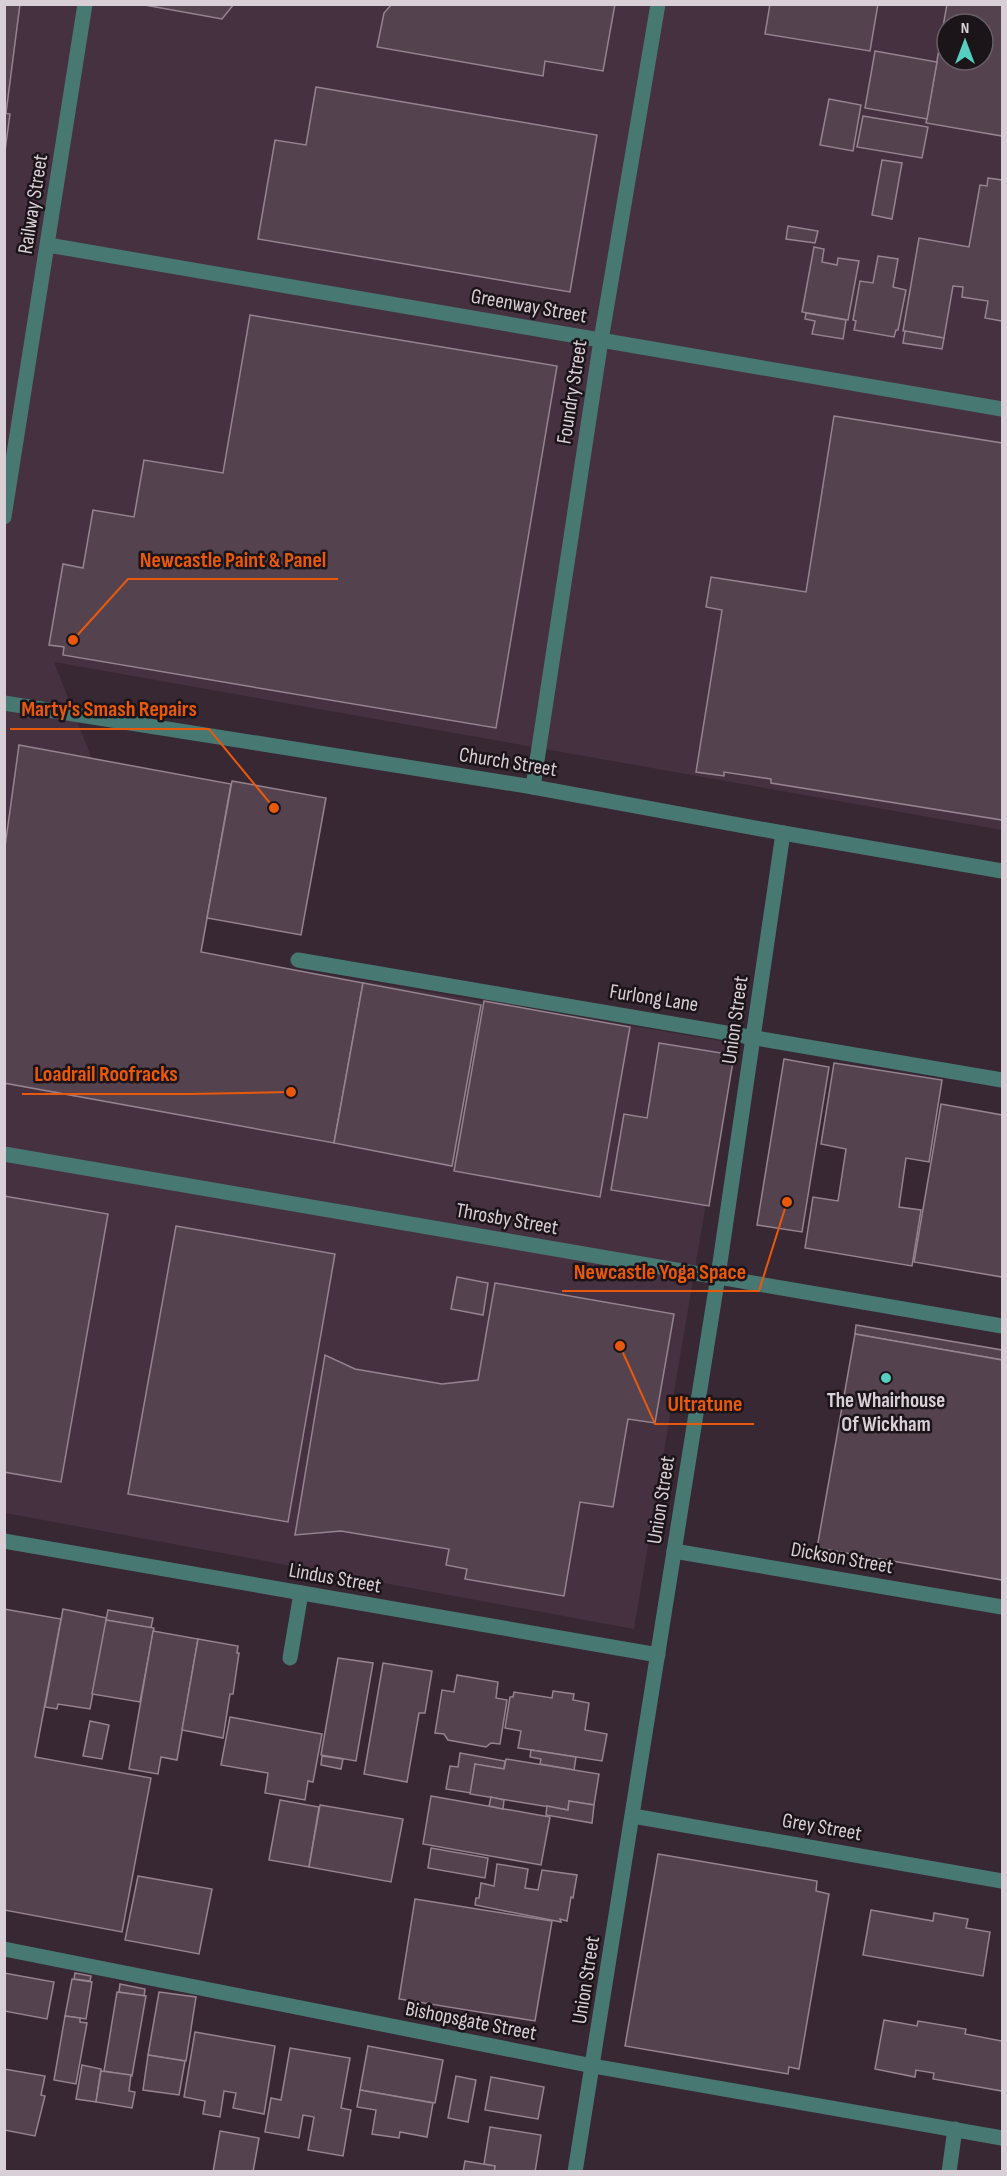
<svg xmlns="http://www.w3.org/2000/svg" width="1007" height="2176" font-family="'Sofia Sans Condensed',sans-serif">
	<rect width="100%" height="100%" fill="#382834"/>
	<path fill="#463141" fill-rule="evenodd" d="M4 5H1002V830L54 662 166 948 733 1043 634 1629 5 1513ZM947 24H983V60H947Z"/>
	<g fill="#54434f" stroke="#968390" stroke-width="1.5" fill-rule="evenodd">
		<path d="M4 4H20L6 113H4Z"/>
		<path d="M139 4H234L222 19Z"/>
		<path d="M392 4H615L603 71 545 61 543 76 377 47 384 13Z"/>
		<path d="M770 4H878L870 51 765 34Z"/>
		<path d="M947 4H1002V136L926 123ZM947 24H983V60H947Z"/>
		<path d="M875 51 937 62 927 119 865 108Z"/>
		<path d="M316 87 597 135 570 292 258 239 275 140 306 145Z"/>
		<path d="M829 99 861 105 853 151 820 145Z"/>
		<path d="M4 113 10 114 4 158Z"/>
		<path d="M863 116 928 127 922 158 857 147Z"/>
		<path d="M882 160 902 163 892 219 872 215Z"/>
		<path d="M988 178 1002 180V321L985 318 988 301 962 297 963 287 953 286 944 338 903 331 919 238 969 247 980 185 987 186Z"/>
		<path d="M788 226 818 231 815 243 786 239Z"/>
		<path d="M814 247 824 249 822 262 837 265 838 258 859 261 848 320 802 312Z"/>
		<path d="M878 256 898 259 893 287 906 290 898 330H896L894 337 854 330 856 321 853 320 860 281 873 283Z"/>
		<path d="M806 313 846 320 843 339 812 334 815 321 805 319Z"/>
		<path d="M250 315 557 366 496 728 63 655 64 647 49 645 63 564 83 568 93 510 134 517 144 460 223 473Z"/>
		<path d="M905 331 944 338 942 349 903 343Z"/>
		<path d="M834 416 1002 443V820L771 783V779L724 772V776L696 772 722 610 706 607 711 577 806 592Z"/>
		<path d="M19 745 231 784 201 952 363 983 334 1143 4 1083V854Z"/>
		<path d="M232 781 326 798 301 935 207 918Z"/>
		<path d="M363 983 481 1005 452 1166 334 1143Z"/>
		<path d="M484 1001 630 1027 600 1197 454 1171Z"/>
		<path d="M659 1043 734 1055 709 1206 611 1190 624 1114 647 1118Z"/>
		<path d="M784 1059 829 1067 802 1232 757 1225Z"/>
		<path d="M834 1063 942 1080 929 1162 906 1158 899 1207 921 1210 912 1266 805 1248 813 1197 838 1201 846 1149 821 1144Z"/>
		<path d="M941 1104 1002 1115V1277L914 1262Z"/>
		<path d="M4 1196 108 1214 61 1482 4 1472Z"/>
		<path d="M176 1226 335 1254 288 1522 128 1494Z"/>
		<path d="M457 1277 488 1283 483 1315 451 1309Z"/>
		<path d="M495 1283 674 1314 655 1423 628 1419 613 1507 580 1502 564 1596 465 1579 467 1569 446 1565 449 1549 341 1531 295 1535 325 1355 355 1369 442 1384 478 1380Z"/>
		<path d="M856 1325 1002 1350V1360L855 1334Z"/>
		<path d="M855 1334 1002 1360V1580L817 1548Z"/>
		<path d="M4 1609 61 1619 35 1757 151 1778 122 1932 4 1910Z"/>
		<path d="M63 1609 107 1618 90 1709 58 1704 57 1709 45 1707Z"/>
		<path d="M108 1610 153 1618 151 1628 106 1620Z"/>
		<path d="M106 1620 154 1628 140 1702 92 1694Z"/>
		<path d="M153 1631 198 1639 177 1760 161 1757 158 1774 129 1769Z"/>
		<path d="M198 1639 238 1646 237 1653H239L233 1694H230L223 1738 182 1730Z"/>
		<path d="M338 1658 373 1663 356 1761 321 1755Z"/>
		<path d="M383 1663 432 1671 425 1713H419L407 1782 364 1774Z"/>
		<path d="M457 1675 498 1682 496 1698 507 1700 500 1744 491 1743 486 1747 448 1740 444 1734 435 1733 442 1690 454 1692Z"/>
		<path d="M553 1691 574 1694 573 1700 589 1703 585 1730 607 1734 602 1761 518 1748 521 1731 505 1728 510 1697H513L514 1692 552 1698Z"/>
		<path d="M230 1717 322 1734 313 1782 308 1781 305 1800 265 1793 268 1773 221 1765Z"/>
		<path d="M90 1721 109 1725 102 1759 83 1756Z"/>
		<path d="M531 1750 576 1757 574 1770 540 1764 541 1759 530 1757Z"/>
		<path d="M460 1753 505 1761 504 1769 475 1764 471 1793 446 1789 450 1766 458 1767Z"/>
		<path d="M322 1756 343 1759 341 1769 321 1765Z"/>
		<path d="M506 1759 599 1774 594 1805 569 1801 568 1810 470 1794 475 1764 504 1769Z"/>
		<path d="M431 1796 550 1817 541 1865 423 1844Z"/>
		<path d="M491 1797 504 1800 503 1809 489 1806Z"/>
		<path d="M280 1800 319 1807 309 1867 269 1860Z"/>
		<path d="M569 1801 594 1805 592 1823 546 1815 547 1806 568 1810Z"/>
		<path d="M320 1805 403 1819 391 1882 309 1867Z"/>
		<path d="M431 1848 488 1858 485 1878 428 1868Z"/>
		<path d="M658 1854 817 1881 816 1891 829 1894 799 2069 789 2067 788 2074 625 2046Z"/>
		<path d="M497 1864 528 1869 525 1888 538 1890 542 1870 577 1875 573 1898 571 1897 567 1921 560 1919 561 1922 475 1905 476 1898H479L481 1883 494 1886Z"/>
		<path d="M138 1876 212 1889 199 1954 125 1940Z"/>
		<path d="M415 1899 552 1921 535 2021 399 1999Z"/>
		<path d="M871 1910 933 1921 934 1913 968 1919 966 1928 990 1932 983 1976 863 1955Z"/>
		<path d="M4 1973 54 1982 47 2019 4 2011Z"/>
		<path d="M75 1973 91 1976 90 1981 74 1979Z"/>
		<path d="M72 1979 92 1982 86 2019 65 2016Z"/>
		<path d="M120 1984 145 1989 144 1996 119 1992Z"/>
		<path d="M117 1992 146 1996 132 2076 104 2071Z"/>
		<path d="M159 1992 196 1997 186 2061 148 2055Z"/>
		<path d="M65 2016 80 2018V2022L87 2023 76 2084 54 2080Z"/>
		<path d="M884 2020 917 2026 918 2021 966 2029 965 2034 1002 2041V2091L933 2079 934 2073 916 2070 915 2077 875 2069Z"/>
		<path d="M195 2032 275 2046 264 2114 233 2108 236 2093 224 2091 220 2117 203 2114 205 2101 184 2097Z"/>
		<path d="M368 2046 443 2060 435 2103 360 2090Z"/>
		<path d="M290 2048 350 2058 341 2108 351 2110 343 2156 308 2150 314 2117 303 2115 299 2138 265 2132 271 2098 281 2100Z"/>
		<path d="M148 2055 185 2061 179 2095 143 2090Z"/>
		<path d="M82 2065 101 2069 96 2102 76 2099Z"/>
		<path d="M4 2069 45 2076 41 2095 45 2096 35 2136 4 2130Z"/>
		<path d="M101 2071 131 2075 129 2091 135 2092 132 2108 96 2102Z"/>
		<path d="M456 2076 476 2080 468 2122 448 2118Z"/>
		<path d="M491 2077 544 2087 538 2119 485 2110Z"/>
		<path d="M360 2090 433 2103 427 2137 400 2132 399 2138 372 2134 376 2110 357 2107Z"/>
		<path d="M490 2127 541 2135 535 2172H494L495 2166 484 2164Z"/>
		<path d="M220 2131 259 2138 253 2172H213Z"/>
		<path d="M465 2161 495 2166 494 2172H463Z"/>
	</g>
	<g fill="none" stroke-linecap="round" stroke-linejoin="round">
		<g stroke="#487872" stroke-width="15">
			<path d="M48 245 1002 409"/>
			<path d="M4 517 85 4"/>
			<path d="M4 703 533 787 783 833 1002 871"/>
			<path d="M533 787 601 340 658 4"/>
			<path d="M298 960 1002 1080"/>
			<path d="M4 1154 1002 1326"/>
			<path d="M4 1541 658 1655"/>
			<path d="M674 1551 1002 1607"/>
			<path d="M290 1658 301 1593"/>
			<path d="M633 1816 1002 1881"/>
			<path d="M4 1949 593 2066 1002 2138"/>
			<path d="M575 2172 718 1276 783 833"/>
			<path d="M949 2172 955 2129"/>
		</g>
	</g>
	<circle fill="#57cec2" stroke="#1b1419" stroke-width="2" cx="886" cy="1378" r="6"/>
	<g text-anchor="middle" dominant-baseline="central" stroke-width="5" stroke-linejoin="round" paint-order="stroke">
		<g font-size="21" fill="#d9cfd6" stroke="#1b1419">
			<text transform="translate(33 204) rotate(-81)">Railway Street</text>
			<text transform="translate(529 306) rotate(10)">Greenway Street</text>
			<text transform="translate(572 392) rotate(-81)">Foundry Street</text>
			<text transform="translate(508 762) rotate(9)">Church Street</text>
			<text transform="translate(654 998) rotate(9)">Furlong Lane</text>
			<text transform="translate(735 1020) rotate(-82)">Union Street</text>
			<text transform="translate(507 1219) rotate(10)">Throsby Street</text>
			<text transform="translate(661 1500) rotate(-81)">Union Street</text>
			<text transform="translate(842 1558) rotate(10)">Dickson Street</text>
			<text transform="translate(335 1578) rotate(10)">Lindus Street</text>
			<text transform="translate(822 1827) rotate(10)">Grey Street</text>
			<text transform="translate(586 1980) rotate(-81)">Union Street</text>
			<text transform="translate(471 2021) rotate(11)">Bishopsgate Street</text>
		</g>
		<g font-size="21" font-weight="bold" fill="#d9cfd6" stroke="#1b1419">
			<text x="886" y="1400">The Whairhouse<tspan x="886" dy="24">Of Wickham</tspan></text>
		</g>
	</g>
	<path fill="none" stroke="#e8590c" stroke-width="2" d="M73 640L128 579H338M274 808L209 729H10M291 1092L190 1094H22M787 1202L759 1291H562M620 1346L655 1424H754"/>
	<g fill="#e8590c" stroke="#1b1419" stroke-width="2">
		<circle cx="73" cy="640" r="6"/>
		<circle cx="274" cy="808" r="6"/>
		<circle cx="291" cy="1092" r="6"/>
		<circle cx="787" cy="1202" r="6"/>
		<circle cx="620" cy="1346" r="6"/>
	</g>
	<g font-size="22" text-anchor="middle" font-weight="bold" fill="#e8590c" stroke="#1b1419" stroke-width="5" stroke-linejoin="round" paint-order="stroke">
		<text x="233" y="567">Newcastle Paint &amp; Panel</text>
		<text x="109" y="716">Marty's Smash Repairs</text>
		<text x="106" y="1081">Loadrail Roofracks</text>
		<text x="660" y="1279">Newcastle Yoga Space</text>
		<text x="705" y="1411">Ultratune</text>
	</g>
	<rect width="1007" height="2176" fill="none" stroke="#d9cfd6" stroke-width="12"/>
	<g transform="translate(965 42)"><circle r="28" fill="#1b1419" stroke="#675f65" stroke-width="1.5"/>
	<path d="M0-4.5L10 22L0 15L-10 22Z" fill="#57cec2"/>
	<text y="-9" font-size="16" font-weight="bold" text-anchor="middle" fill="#d9cfd6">N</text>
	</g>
</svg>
